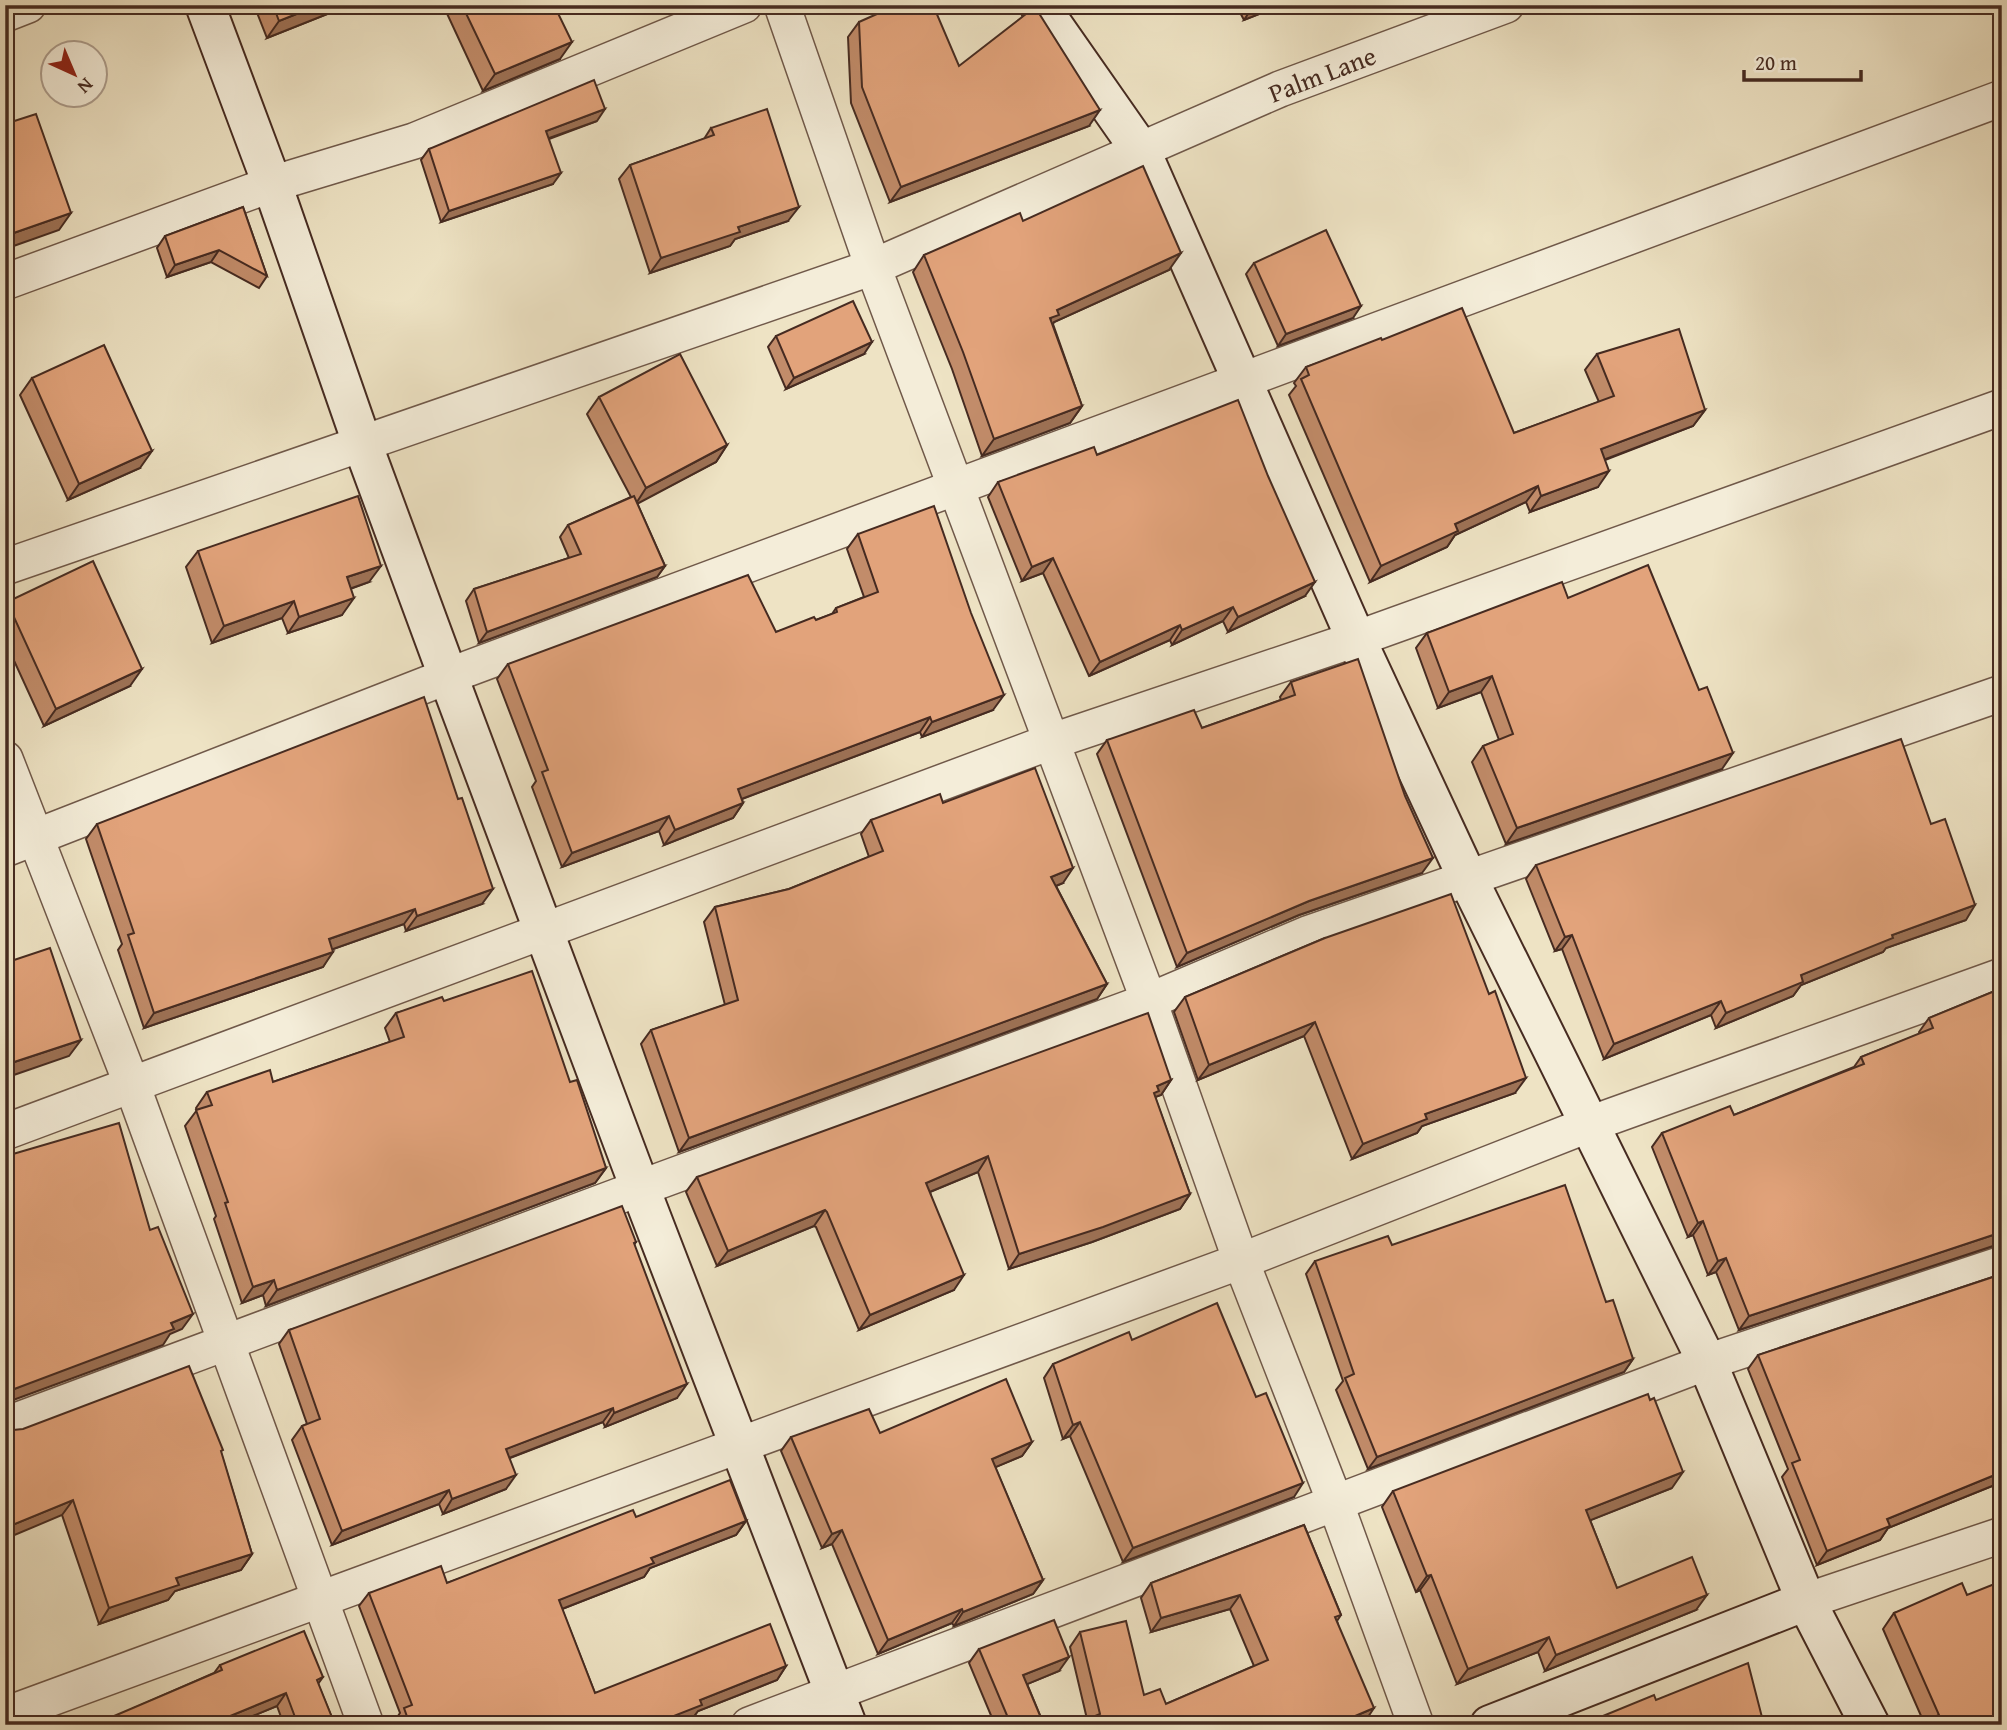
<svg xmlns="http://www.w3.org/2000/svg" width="2007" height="1730" font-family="'Gentium Book Plus',serif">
	<rect width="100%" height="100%" fill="#eee3c4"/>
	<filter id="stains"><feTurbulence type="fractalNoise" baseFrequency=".00286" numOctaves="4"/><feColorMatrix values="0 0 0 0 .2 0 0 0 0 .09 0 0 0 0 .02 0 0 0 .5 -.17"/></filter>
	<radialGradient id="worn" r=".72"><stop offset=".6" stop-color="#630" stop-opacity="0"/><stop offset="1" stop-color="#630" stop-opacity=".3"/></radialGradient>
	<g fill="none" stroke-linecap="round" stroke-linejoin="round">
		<g stroke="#70594a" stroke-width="38">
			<g id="street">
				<path d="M782 5 873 267 1149 1001 1241 1261 1335 1502 1416 1725"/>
				<path d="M5 14 28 5"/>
				<path d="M5 282 272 184 414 141 744 5"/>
				<path d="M5 567 873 267 1280 89 1506 5"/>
				<path d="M5 759 132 1085 366 1725"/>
				<path d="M5 849 448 676 2002 98"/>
				<path d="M5 1132 1050 742 1356 639 2002 407"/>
				<path d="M5 1425 640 1188 1149 1001 1307 934 2002 693"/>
				<path d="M1806 1601 2002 1535"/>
				<path d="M5 1715 1241 1261 1590 1124 2002 976"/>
				<path d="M749 1725 1707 1362 2002 1264"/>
			</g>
		</g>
		<g stroke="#462b21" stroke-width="42">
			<g id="secondary">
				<path d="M205 5 272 184 362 443 448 676 640 1188 847 1725"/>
				<path d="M1039 5 1141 151 1356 639 1467 877 1707 1362 1806 1601 1870 1725"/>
				<path d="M1490 1725 1806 1601"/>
			</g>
		</g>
		<use href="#street" stroke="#f4edd9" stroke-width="35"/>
		<use href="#secondary" stroke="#f4edd9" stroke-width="38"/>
	</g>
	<g fill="#c28c6a" stroke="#462b21" stroke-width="2">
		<path d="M254 5H346L345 7 267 38Z"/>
		<path d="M443 5H554L560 59 483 91Z"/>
		<path d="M1236 5H1282L1244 20Z"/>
		<path d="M859 22 1089 126 890 202 851 103 848 37Z"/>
		<path d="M597 121 549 139 553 184 441 222 421 160 429 149Z"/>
		<path d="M711 128 788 221 735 239 730 246 650 273 619 179 630 165 704 139Z"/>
		<path d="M243 207 267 276 259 288 211 262 167 277 157 248 165 236Z"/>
		<path d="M1023 221 1169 270 1054 322 1053 324 1082 406 1070 423 982 456 952 369 913 272 924 255Z"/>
		<path d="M1254 263 1353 318 1278 346 1246 274Z"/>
		<path d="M776 336 864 354 786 389 768 347Z"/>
		<path d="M1382 340 1514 433 1599 402 1585 370 1597 354 1705 410 1693 426 1605 460 1598 487 1530 512 1526 502 1455 535 1447 547 1370 582 1289 395 1296 386 1294 383 1306 367Z"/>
		<path d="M32 378 140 468 68 500 20 395Z"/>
		<path d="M599 397 727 445 716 462 637 503 665 566 657 577 479 643 466 601 474 589 569 558 560 537 568 525 631 497 587 414Z"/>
		<path d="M1097 455 1305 596 1228 632 1223 621 1172 645 1170 640 1089 676 1043 573 1022 581 988 497 998 482Z"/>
		<path d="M858 534 993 710 922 737 920 732 742 799 743 803 733 818 664 845 659 831 562 867 532 787 536 781 497 679 508 664 776 632 816 620 832 614 836 608 864 597 847 549Z"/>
		<path d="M198 551 369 582 350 589 342 615 288 633 282 618 212 643 186 567Z"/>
		<path d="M1568 598 1722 769 1506 844 1472 762 1483 746 1499 740 1481 692 1438 708 1416 648 1427 633Z"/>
		<path d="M7 602 130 686 44 726 5 641V604Z"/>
		<path d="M1291 682 1422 873 1299 915 1177 967 1097 754 1107 740 1202 728 1281 700 1280 697Z"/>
		<path d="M943 803 1063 883 1056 886 1107 984 1097 999 679 1152 641 1044 651 1030 725 1005 704 922 715 907 789 889 869 857 861 834 871 820Z"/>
		<path d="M97 824 482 904 406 931 404 924 333 949 323 967 144 1028 118 950 122 944 86 839Z"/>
		<path d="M1536 865 1966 920 1886 948 1883 952 1801 985 1793 996 1716 1028 1711 1015 1604 1059 1562 949 1555 951 1526 879Z"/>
		<path d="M1325 938 1515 1093 1422 1126 1417 1133 1352 1159 1304 1036 1198 1080 1174 1012 1185 997Z"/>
		<path d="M2002 988V1245H1996L1739 1330 1716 1272 1708 1275 1693 1235 1688 1237 1652 1147 1662 1133 1734 1115 1854 1067 1861 1057 1920 1034 1919 1032 1929 1018Z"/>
		<path d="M444 1001 570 1082 606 1168 595 1183 266 1306 263 1295 242 1303 214 1219 216 1216 185 1126 197 1110 196 1108 207 1092 273 1082 390 1042 385 1028 396 1013Z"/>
		<path d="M1171 1080 1161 1095 1155 1097 1190 1194 1180 1209 1092 1242 1009 1269 978 1172 930 1192 954 1290 859 1330 816 1227 814 1226 717 1266 686 1192 697 1177Z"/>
		<path d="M636 1242 634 1245 677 1398 605 1427 603 1422 510 1458 506 1489 443 1514 439 1504 332 1545 292 1440 302 1426 307 1424 279 1344 289 1330Z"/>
		<path d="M1315 1261 1606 1302 1633 1359 1624 1372 1368 1469 1336 1390 1343 1381 1306 1274Z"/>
		<path d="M2002 1274V1482L1888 1528 1880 1540 1817 1565 1782 1477 1788 1469 1748 1369 1758 1355Z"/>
		<path d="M1132 1340 1256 1397 1294 1497 1123 1562 1070 1436 1063 1439 1044 1378 1053 1364Z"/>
		<path d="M13 1430 221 1453 252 1554 241 1570 175 1591 168 1600 99 1624 62 1515Z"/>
		<path d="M880 1433 1032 1442 1022 1456 995 1467 1043 1580 1033 1594 954 1626 952 1623 878 1654 832 1544 822 1548 781 1451 791 1437Z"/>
		<path d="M1672 1488 1590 1520 1617 1588 1696 1610 1545 1671 1538 1652 1457 1684 1420 1590 1416 1592 1382 1507 1393 1491Z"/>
		<path d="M636 1517 746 1521 736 1535 650 1568 644 1577 562 1609 595 1693 786 1666 777 1680 698 1711 692 1719 677 1725H395L394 1722 400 1713 359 1606 369 1593 447 1583Z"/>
		<path d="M1304 1525 1341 1615 1337 1621 1364 1723 1087 1719 1070 1647 1080 1632 1144 1695 1166 1704 1254 1666 1230 1609 1151 1632 1141 1598 1151 1583Z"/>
		<path d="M1967 1595 2002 1725H1925L1883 1629 1894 1613Z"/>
		<path d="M979 1649 1059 1671 1027 1684 1044 1725H995L969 1663Z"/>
		<path d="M220 1665 323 1677 318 1684 335 1725H284L277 1706 233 1724 134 1708 214 1673Z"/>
	</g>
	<g fill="#9e7256" stroke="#462b21" stroke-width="2">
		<path d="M319 5H346L345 7 267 38 279 21Z"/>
		<path d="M1260 5H1282L1244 20 1252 8Z"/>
		<path d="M572 42 560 59 483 91 495 74Z"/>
		<path d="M605 109 597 121 538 142 546 131Z"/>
		<path d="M1100 110 1089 126 890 202 901 187Z"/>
		<path d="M561 173 553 184 441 222 449 211Z"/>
		<path d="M799 207 788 221 735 239 730 246 650 273 661 258 738 227Z"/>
		<path d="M71 213 59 230 5 249V236Z"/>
		<path d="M219 250 211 262 167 277 175 265Z"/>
		<path d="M1181 253 1169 270 1054 322 1047 332 1039 335 1057 310Z"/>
		<path d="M1361 306 1353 318 1278 346 1286 334Z"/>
		<path d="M872 342 864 354 786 389 794 378Z"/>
		<path d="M1082 406 1070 423 982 456 994 439Z"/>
		<path d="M1705 410 1693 426 1590 465 1601 449Z"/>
		<path d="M727 445 716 462 635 505 646 488Z"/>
		<path d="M152 451 140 468 68 500 79 484Z"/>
		<path d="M1609 471 1598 487 1530 512 1541 496Z"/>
		<path d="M1538 486 1526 502 1455 535 1447 547 1370 582 1381 566 1455 524Z"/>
		<path d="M1053 558 1043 573 1022 581 1032 567Z"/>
		<path d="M381 566 369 582 335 594 347 577Z"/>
		<path d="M665 566 657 577 479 643 487 632Z"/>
		<path d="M1315 582 1305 596 1228 632 1238 617Z"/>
		<path d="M354 598 342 615 288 633 299 617Z"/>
		<path d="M294 601 282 618 212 643 224 626Z"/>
		<path d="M1233 607 1223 621 1172 645 1182 630Z"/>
		<path d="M1180 625 1170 640 1089 676 1100 662Z"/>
		<path d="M142 669 130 686 44 726 56 709Z"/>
		<path d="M1492 676 1481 692 1438 708 1449 692Z"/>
		<path d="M1004 695 993 710 922 737 932 722Z"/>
		<path d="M930 717 920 732 728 804 738 789Z"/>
		<path d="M1733 753 1722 769 1506 844 1517 828Z"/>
		<path d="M743 803 733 818 664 845 675 830Z"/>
		<path d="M669 816 659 831 562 867 572 853Z"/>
		<path d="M1433 858 1422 873 1299 915 1177 967 1187 953 1309 901Z"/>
		<path d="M1073 868 1063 883 1041 892 1051 877Z"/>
		<path d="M493 889 482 904 406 931 417 916Z"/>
		<path d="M1975 905 1966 920 1886 948 1883 952 1801 985 1793 996 1716 1028 1726 1013 1801 975 1892 935Z"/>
		<path d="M415 909 404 924 319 954 329 939Z"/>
		<path d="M1572 935 1562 949 1555 951 1565 937Z"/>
		<path d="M333 952 323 967 144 1028 154 1013Z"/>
		<path d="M1107 984 1097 999 679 1152 689 1138Z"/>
		<path d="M1721 1001 1711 1015 1604 1059 1614 1044Z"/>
		<path d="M1315 1022 1304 1036 1198 1080 1209 1065Z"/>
		<path d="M81 1040 69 1056 5 1078V1065Z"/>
		<path d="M1526 1078 1515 1093 1422 1126 1417 1133 1352 1159 1363 1144 1425 1114Z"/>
		<path d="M1171 1080 1161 1095 1155 1097 1148 1106 1157 1086Z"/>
		<path d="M988 1156 978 1172 915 1198 926 1183Z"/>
		<path d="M606 1168 595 1183 266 1306 277 1290Z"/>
		<path d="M1190 1194 1180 1209 1092 1242 1009 1269 1019 1254Z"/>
		<path d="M825 1210 814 1226 717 1266 728 1251Z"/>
		<path d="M1703 1221 1693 1235 1688 1237 1698 1223Z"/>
		<path d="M2002 1232V1245H1996L1739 1330 1749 1316Z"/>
		<path d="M1726 1258 1716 1272 1708 1275 1718 1261Z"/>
		<path d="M964 1275 954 1290 859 1330 870 1315Z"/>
		<path d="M274 1280 263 1295 242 1303 253 1287Z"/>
		<path d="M193 1314 182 1329 170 1334 163 1345 5 1403V1393L9 1391Z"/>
		<path d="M1633 1359 1624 1372 1368 1469 1377 1457Z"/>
		<path d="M687 1384 677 1398 605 1427 614 1413Z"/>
		<path d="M613 1408 603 1422 496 1463 506 1449Z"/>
		<path d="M1080 1422 1070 1436 1063 1439 1073 1425Z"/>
		<path d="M1032 1442 1022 1456 982 1473 992 1459Z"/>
		<path d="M1683 1472 1672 1488 1576 1526 1586 1510Z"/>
		<path d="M2002 1472V1482L1888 1528 1880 1540 1817 1565 1827 1551 1887 1519Z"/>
		<path d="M516 1475 506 1489 443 1514 452 1499Z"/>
		<path d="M1303 1483 1294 1497 1123 1562 1133 1548Z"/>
		<path d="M449 1490 439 1504 332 1545 342 1531Z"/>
		<path d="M73 1500 62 1515 5 1539V1528Z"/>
		<path d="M746 1521 736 1535 650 1568 644 1577 549 1614 559 1600 651 1558Z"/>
		<path d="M842 1530 832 1544 822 1548 832 1534Z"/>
		<path d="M252 1554 241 1570 175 1591 168 1600 99 1624 109 1608 176 1578Z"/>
		<path d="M1431 1575 1420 1590 1416 1592 1427 1576Z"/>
		<path d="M1043 1580 1033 1594 954 1626 963 1612Z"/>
		<path d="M1240 1595 1230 1609 1151 1632 1161 1618Z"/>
		<path d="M1707 1595 1696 1610 1545 1671 1556 1655Z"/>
		<path d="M962 1609 952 1623 878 1654 888 1640Z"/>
		<path d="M1549 1637 1538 1652 1457 1684 1468 1669Z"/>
		<path d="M1069 1657 1059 1671 1013 1690 1023 1675Z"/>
		<path d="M786 1666 777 1680 698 1711 692 1719 677 1725H651L700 1700Z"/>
		<path d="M286 1693 277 1706 231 1725 230 1716Z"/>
		<path d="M1374 1708 1364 1723 1359 1725H1334Z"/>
	</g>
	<g fill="#e2a37b" stroke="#462b21" stroke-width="2">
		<path d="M273 5H319L279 21Z"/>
		<path d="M462 5H554L572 42 495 74Z"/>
		<path d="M897 5H933L959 66 1035 7 1100 110 901 187 862 87 859 22Z"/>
		<path d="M1250 5H1260L1252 8Z"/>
		<path d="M594 80 605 109 546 131 561 173 449 211 429 149Z"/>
		<path d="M767 109 799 207 738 227 740 232 661 258 630 165 714 135 711 128Z"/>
		<path d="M36 114 71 213 5 236V124Z"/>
		<path d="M1143 166 1181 253 1057 310 1059 315 1050 318 1082 406 994 439 963 352 924 255 1020 213 1023 221Z"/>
		<path d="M243 207 267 276 219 250 175 265 165 236Z"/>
		<path d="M1326 230 1361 306 1286 334 1254 263Z"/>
		<path d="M853 301 872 342 794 378 776 336Z"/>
		<path d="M1462 308 1514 433 1614 396 1597 354 1679 329 1705 410 1601 449 1609 471 1541 496 1538 486 1455 524 1458 531 1381 566 1301 379 1309 375 1306 367 1381 338 1382 340Z"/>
		<path d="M104 345 152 451 79 484 32 378Z"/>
		<path d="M680 354 727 445 646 488 599 397Z"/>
		<path d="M1238 400 1268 476 1315 582 1238 617 1233 607 1182 630 1180 625 1100 662 1053 558 1032 567 998 482 1094 447 1097 455Z"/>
		<path d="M358 496 381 566 347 577 354 598 299 617 294 601 224 626 198 551Z"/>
		<path d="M634 496 665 566 487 632 474 589 581 554 568 525Z"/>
		<path d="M934 506 971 613 1004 695 932 722 930 717 738 789 743 803 675 830 669 816 572 853 542 772 548 770 508 664 748 575 776 632 814 617 816 620 837 612 836 608 878 592 858 534Z"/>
		<path d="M93 561 142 669 56 709 7 602Z"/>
		<path d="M1648 565 1699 690 1707 687 1733 753 1517 828 1483 746 1513 734 1492 676 1449 692 1427 633 1562 582 1568 598Z"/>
		<path d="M1358 659 1405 796 1433 858 1309 901 1187 953 1107 740 1194 710 1202 728 1295 695 1291 682Z"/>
		<path d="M424 697 458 799 462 798 493 889 417 916 415 909 329 939 333 952 154 1013 128 935 134 933 97 824Z"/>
		<path d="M1901 739 1931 824 1945 819 1975 905 1892 935 1893 938 1801 975 1803 982 1726 1013 1721 1001 1614 1044 1572 935 1565 937 1536 865Z"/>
		<path d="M1035 768 1073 868 1051 877 1107 984 689 1138 651 1030 738 1000 715 907 789 889 883 851 871 820 940 794 943 803Z"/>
		<path d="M1451 894 1489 994 1495 991 1526 1078 1425 1114 1427 1119 1363 1144 1315 1022 1209 1065 1185 997 1325 938Z"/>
		<path d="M50 948 81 1040 5 1065V963Z"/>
		<path d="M532 971 570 1082 577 1080 606 1168 277 1290 274 1280 253 1287 225 1203 228 1202 196 1110 212 1105 207 1092 270 1070 273 1082 404 1037 396 1013 442 997 444 1001Z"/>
		<path d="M2002 988V1232L1749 1316 1726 1258 1718 1261 1703 1221 1698 1223 1662 1133 1730 1106 1734 1115 1864 1064 1861 1057 1933 1028 1929 1018Z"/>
		<path d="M1148 1013 1171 1080 1157 1086 1159 1091 1154 1093 1190 1194 1103 1227 1019 1254 988 1156 926 1183 964 1275 870 1315 827 1212 825 1210 728 1251 697 1177Z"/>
		<path d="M119 1123 150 1230 158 1227 193 1314 171 1323 174 1329 9 1391 5 1393V1155L12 1151 13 1154Z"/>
		<path d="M1565 1185 1606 1302 1613 1300 1633 1359 1377 1457 1345 1378 1354 1374 1315 1261 1388 1236 1392 1245Z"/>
		<path d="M622 1206 636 1242 634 1243 687 1384 614 1413 613 1408 506 1449 516 1475 452 1499 449 1490 342 1531 302 1426 320 1419 289 1330Z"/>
		<path d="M2002 1274V1472L1887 1519 1890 1526 1827 1551 1792 1463 1800 1460 1758 1355Z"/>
		<path d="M1217 1303 1256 1397 1266 1393 1303 1483 1133 1548 1080 1422 1073 1425 1053 1364 1129 1332 1132 1340Z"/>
		<path d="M189 1366 223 1450 221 1451 252 1554 176 1578 179 1585 109 1608 73 1500 5 1528V1426L13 1430 23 1429Z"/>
		<path d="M1006 1379 1032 1442 992 1459 1043 1580 963 1612 962 1609 888 1640 842 1530 832 1534 791 1437 869 1409 880 1433Z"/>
		<path d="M1648 1394 1650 1400 1654 1398 1683 1472 1586 1510 1617 1588 1692 1557 1707 1595 1556 1655 1549 1637 1468 1669 1431 1575 1427 1576 1393 1491Z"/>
		<path d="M730 1480 746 1521 651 1558 654 1563 559 1600 595 1693 770 1624 786 1666 700 1700 702 1705 651 1725H410L404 1708 412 1705 369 1593 441 1566 447 1583 633 1510 636 1517Z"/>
		<path d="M1304 1525 1341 1615 1335 1617 1374 1708 1334 1725H1074L1100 1714 1080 1632 1126 1621 1144 1695 1160 1689 1166 1704 1268 1660 1240 1595 1161 1618 1151 1583Z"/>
		<path d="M2002 1581V1725H1935L1932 1718 1939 1715 1894 1613 1962 1583 1967 1595Z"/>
		<path d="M1054 1620 1069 1657 1023 1675 1044 1725H1011L979 1649Z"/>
		<path d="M304 1631 323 1677 317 1680 335 1725H298L286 1693 230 1716 234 1725H93L222 1670 220 1665Z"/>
		<path d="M1748 1663 1764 1725H1581L1654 1695 1656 1700Z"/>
	</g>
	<g text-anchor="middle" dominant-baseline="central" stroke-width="7" stroke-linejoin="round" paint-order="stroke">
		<g font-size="26" fill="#462b21" stroke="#f4edd9">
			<text transform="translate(1322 74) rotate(-21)">Palm Lane</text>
		</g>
	</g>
	<rect width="2007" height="1730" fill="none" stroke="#eee3c4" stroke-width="28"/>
	<rect x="7" y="7" width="1993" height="1716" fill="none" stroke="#462b21" stroke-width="3.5"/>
	<rect x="14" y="14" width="1979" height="1702" fill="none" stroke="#462b21" stroke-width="2"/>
	<g transform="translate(74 74) rotate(136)"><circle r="33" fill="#f4edd9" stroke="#ae9f8f" stroke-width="2"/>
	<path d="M0-5L12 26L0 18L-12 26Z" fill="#8f2418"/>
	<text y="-10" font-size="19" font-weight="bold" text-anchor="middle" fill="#462b21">N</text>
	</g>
	<path d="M1744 70v10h117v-10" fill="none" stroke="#462b21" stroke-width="3.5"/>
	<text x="1755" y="70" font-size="21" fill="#462b21" stroke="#f4edd9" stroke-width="5" paint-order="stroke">20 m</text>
	<rect width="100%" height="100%" filter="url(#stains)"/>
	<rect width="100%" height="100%" fill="url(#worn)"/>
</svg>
